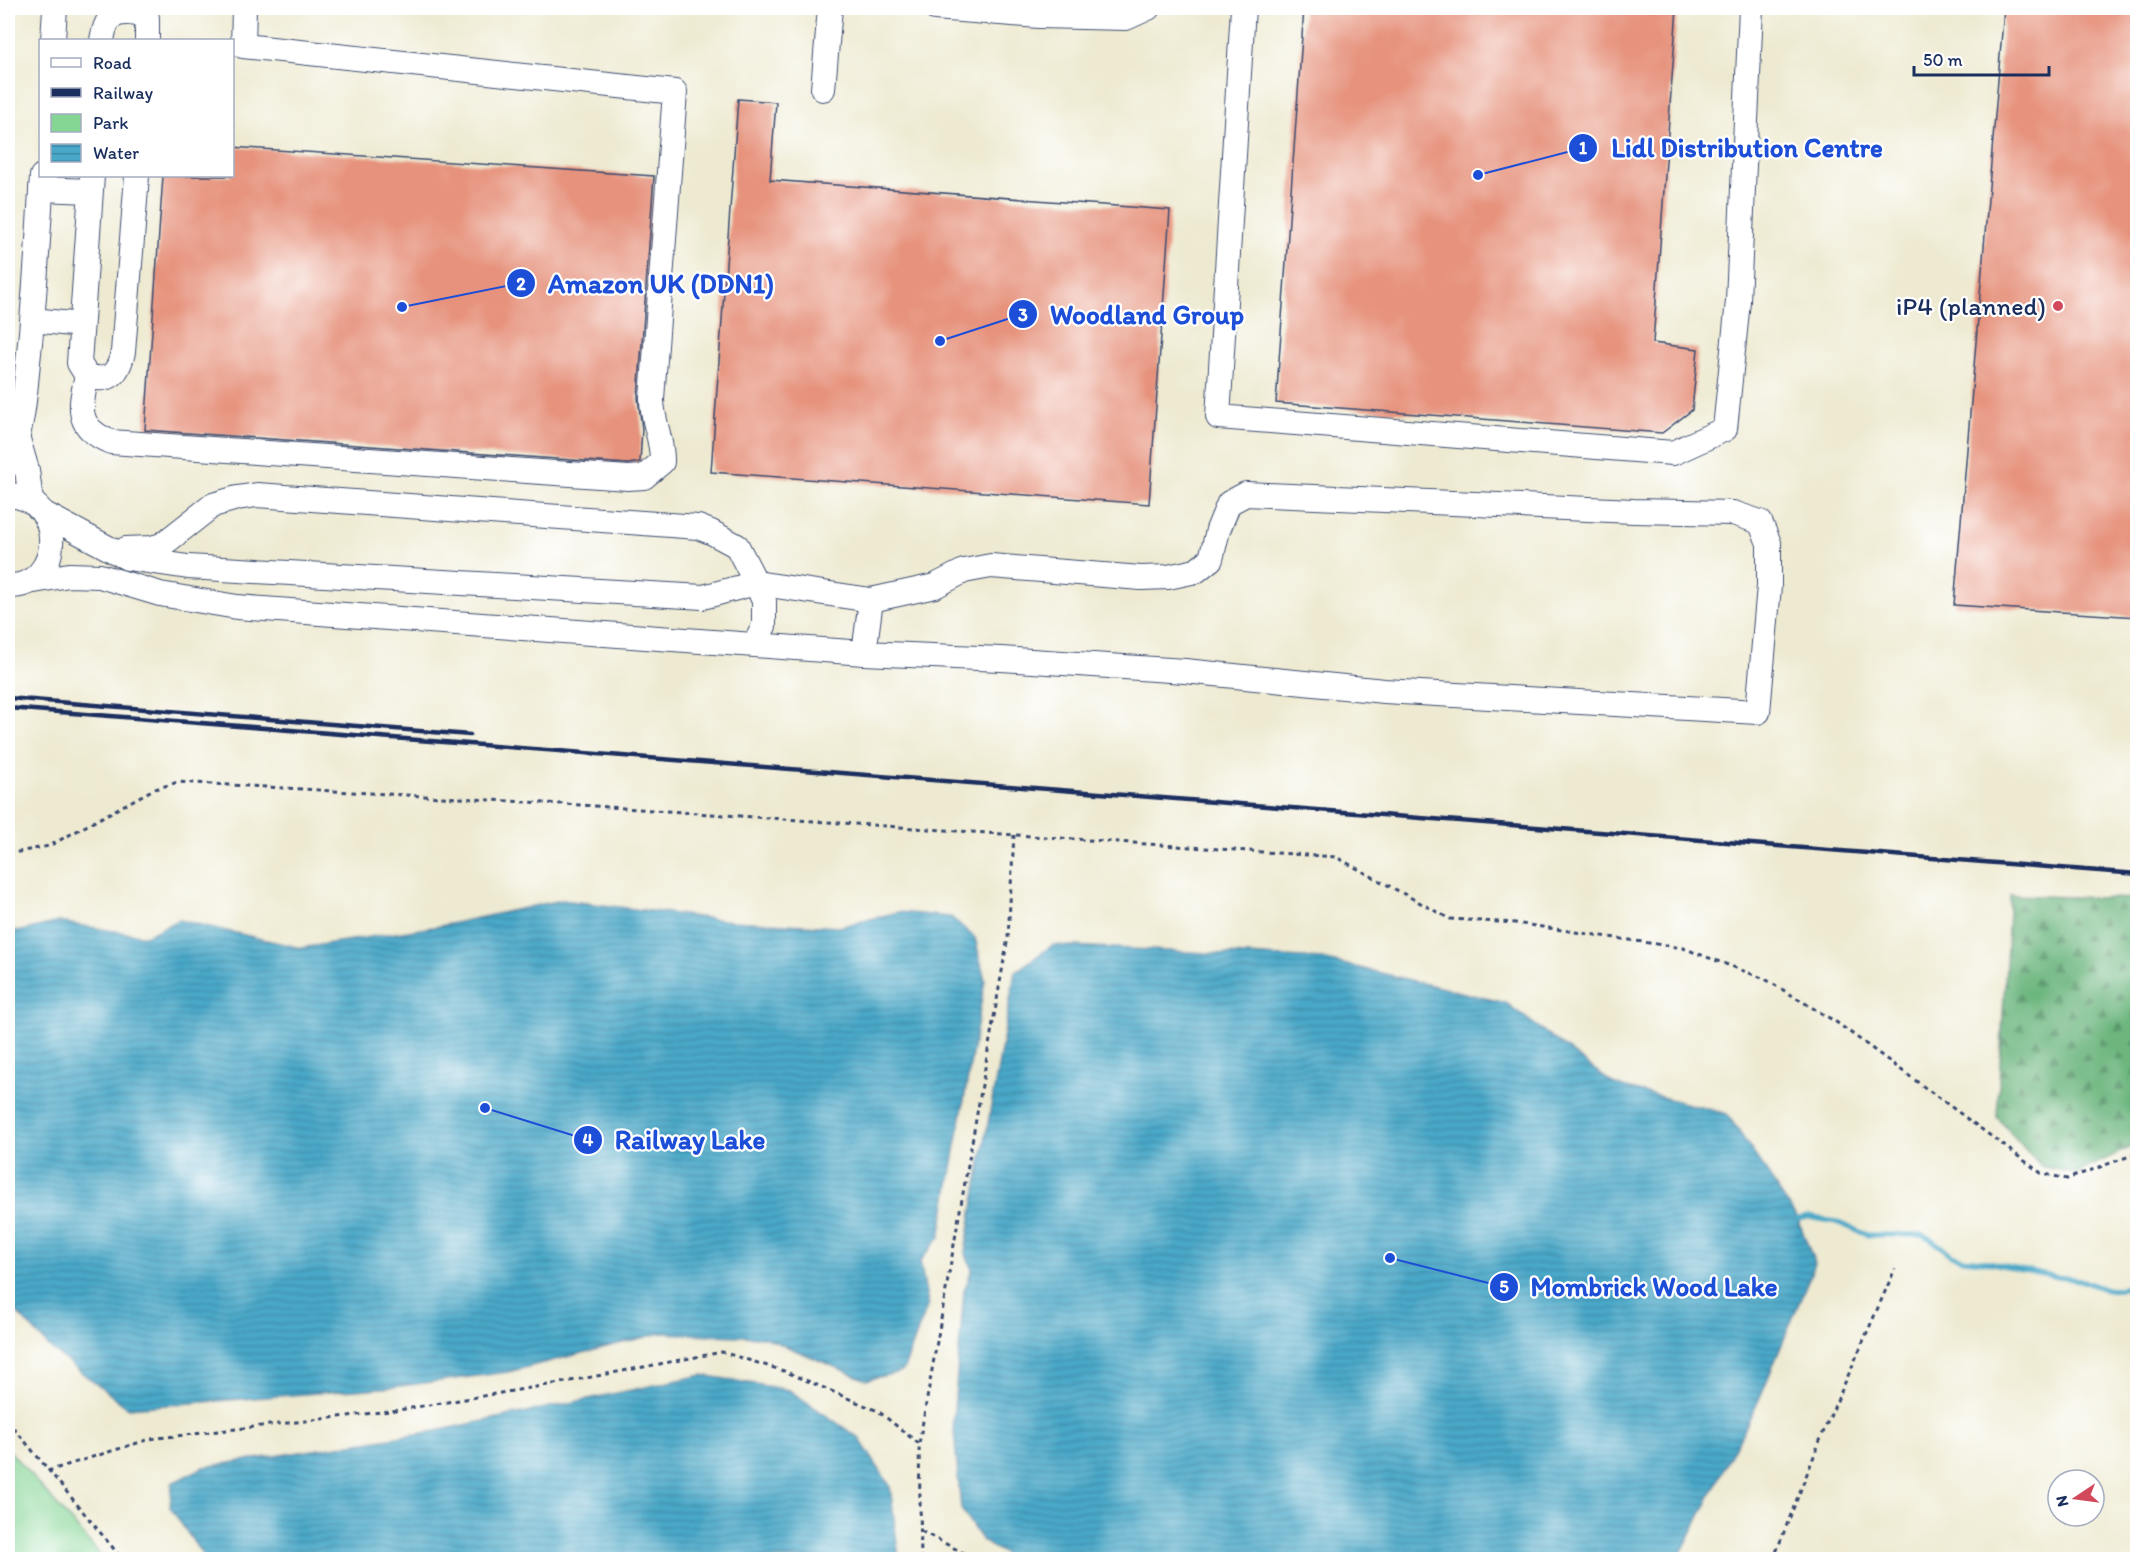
<svg xmlns="http://www.w3.org/2000/svg" width="2145" height="1567" font-family="Itim,sans-serif">
	<defs>
		<pattern id="forest-firs" width="22" height="20" patternUnits="userSpaceOnUse" patternTransform="scale(1.5)"><rect width="22" height="20" fill="#6cb67e"/><path d="M5 1l3.5 6h-7zM16 11l3.5 6h-7z" fill="#58946a"/></pattern>
		<pattern id="water-rules" width="6" height="5" patternUnits="userSpaceOnUse" patternTransform="scale(1.5)"><rect width="6" height="5" fill="#49a8c8"/><path d="M0 2.5h6" fill="none" stroke="#3c89a6"/></pattern>
	</defs>
	<rect width="100%" height="100%" fill="#fff"/>
	<filter id="ink" filterUnits="userSpaceOnUse"><feTurbulence type="fractalNoise" baseFrequency=".0167" numOctaves="2"/><feDisplacementMap in="SourceGraphic" scale="12" xChannelSelector="R" yChannelSelector="G"/><feConvolveMatrix kernelMatrix="1 2 1 2 8 2 1 2 1" color-interpolation-filters="sRGB"/></filter>
	<filter id="wash" filterUnits="userSpaceOnUse"><feTurbulence type="fractalNoise" baseFrequency=".008" numOctaves="4" result="noise"/><feDisplacementMap in="SourceGraphic" scale="24" xChannelSelector="R" yChannelSelector="G"/><feGaussianBlur stdDeviation="1.35" result="paint"/><feColorMatrix in="noise" values="0 0 0 0 0 0 0 0 0 0 0 0 0 0 0 0 0 1.4 0 .05"/><feComposite in="paint" operator="in"/></filter>
	<g filter="url(#wash)">
		<rect width="100%" height="100%" fill="#eeead1"/>
		<path fill="#85d595" stroke="#50827a" stroke-width="1.5" d="M8 1449 104 1559H8Z"/>
		<path fill="url(#forest-firs)" stroke="#44726e" stroke-width="1.5" d="M2010 895 2137 899V1144L2077 1173 2040 1166 1997 1117Z"/>
		<g fill="url(#water-rules)" stroke="#326c93" stroke-width="1.5">
			<path d="M562 900 731 921 839 927 898 912 951 917 975 938 985 980 940 1237 920 1261 928 1304 903 1371 866 1380 764 1337 661 1333 508 1372 393 1387 128 1408 51 1349 8 1303V930L21 931 59 922 145 936 179 920 301 948 440 926Z"/>
			<path d="M1053 945 1322 959 1506 1003 1615 1085 1727 1114 1798 1219 1815 1264 1759 1400 1678 1559 1015 1560 982 1541 961 1509 953 1421 964 1291 972 1270 965 1252 1015 972Z"/>
			<path d="M702 1375 789 1390 859 1438 890 1486 899 1559 672 1560 633 1556 628 1560 205 1559 170 1507 172 1483 204 1467 436 1431Z"/>
		</g>
		<g fill="none" stroke-linecap="round" stroke-linejoin="round">
			<path stroke="#49a8c8" stroke-width="5" d="M1798 1219 1808 1217 1836 1222 1868 1235H1923L1931 1239 1952 1255 1963 1259 1983 1261 2057 1277 2081 1280 2106 1290 2120 1289 2138 1283"/>
		</g>
		<g id="blocks">
			<g fill="#e6927c">
				<path d="M1304 8H1677L1653 343 1698 349 1692 410 1662 433 1276 403Z"/>
				<path d="M2004 8H2138V617L1954 605Z"/>
				<path d="M738 99 776 102 770 180 1170 210 1149 504 711 472Z"/>
				<path d="M232 147 654 176 638 398 642 429 640 462 628 464 145 430 163 176H232Z"/>
			</g>
		</g>
	</g>
	<g filter="url(#ink)">
		<use href="#blocks" fill-opacity="0" stroke="#3b4b6f" stroke-width="1.5"/>
		<g fill="none" stroke-linecap="round" stroke-linejoin="round">
			<g stroke="#3b4b6f" stroke-width="26">
				<g id="minor">
					<path d="M935 8 1039 16 1126 18 1148 8"/>
					<path d="M1243 8 1218 417 1673 453 1725 429 1738 301 1751 8"/>
					<path d="M53 40 55 8"/>
					<path d="M102 40C105 23 109 12 129 13 136 14 141 13 147 18V40"/>
					<path d="M823 89 830 8"/>
					<path d="M92 176 79 363 87 376C110 383 118 374 123 352L137 176"/>
					<path d="M41 189 90 191"/>
					<path d="M33 320 81 325"/>
					<path d="M87 376C79 409 76 428 111 442L628 478 644 477 662 462C663 441 652 421 652 399L675 92 243 46 244 8"/>
					<path d="M18 439 27 470 31 501"/>
					<path d="M8 465C22 434 25 396 28 362 35 300 38 238 42 176"/>
					<path d="M8 495C68 498 63 588 8 586"/>
					<path d="M126 549 151 548 162 545 213 505 237 498 257 495 698 527 711 532 737 546 756 583 764 601V626L755 644"/>
					<path d="M28 582 69 575 100 576 160 594 237 607 864 653 1001 659 1185 671 1384 691 1758 712 1769 586V543L1760 522 1733 513 1634 511 1246 494 1229 503 1218 530 1211 559 1196 571 1168 577 1141 578 991 566 964 571 935 586 871 600 756 583 703 597 188 567 127 558 43 513"/>
					<path d="M864 653 871 600"/>
				</g>
			</g>
			<g stroke="#3b4b6f" stroke-width="3" stroke-dasharray="4.5 4.5" stroke-linecap="butt">
				<path d="M8 854 49 846 152 790 178 782 580 805 1336 857 1450 919 1515 923 1683 948 1765 979 1836 1022 2041 1173 2067 1179 2138 1153"/>
				<path d="M8 1421 123 1560"/>
				<path d="M48 1471 150 1439 399 1410 560 1383 722 1352 784 1371 878 1411 919 1444"/>
				<path d="M921 1531 977 1560"/>
				<path d="M921 1560 919 1444 1008 937 1014 835"/>
				<path d="M1773 1560 1825 1428 1895 1269"/>
			</g>
			<use href="#minor" stroke="#fff" stroke-width="24"/>
			<g stroke="#1b2f5e" stroke-width="4.5">
				<path d="M8 698 470 735"/>
				<path d="M8 708 2138 874"/>
			</g>
		</g>
	</g>
	<circle fill="#d1495b" stroke="#fff" stroke-width="2" cx="2058" cy="306" r="6"/>
	<g text-anchor="middle" dominant-baseline="central" stroke-width="4.5" stroke-linejoin="round" paint-order="stroke">
		<g font-size="26" fill="#1b2f5e" stroke="#fff" text-anchor="end">
			<text x="2046" y="306">iP4 (planned)</text>
		</g>
	</g>
	<path fill="none" stroke="#1d4ed8" stroke-width="2" d="M1478 175L1583 148M402 307L521 283M940 341L1023 314M485 1108L588 1140M1390 1258L1504 1287"/>
	<g fill="#1d4ed8" stroke="#fff" stroke-width="2">
		<circle cx="1478" cy="175" r="6"/>
		<circle cx="402" cy="307" r="6"/>
		<circle cx="940" cy="341" r="6"/>
		<circle cx="485" cy="1108" r="6"/>
		<circle cx="1390" cy="1258" r="6"/>
		<circle cx="1583" cy="148" r="15"/>
		<circle cx="521" cy="283" r="15"/>
		<circle cx="1023" cy="314" r="15"/>
		<circle cx="588" cy="1140" r="15"/>
		<circle cx="1504" cy="1287" r="15"/>
	</g>
	<g font-size="18" text-anchor="middle" font-weight="bold" fill="#fff">
		<text x="1583" y="154">1</text>
		<text x="521" y="290">2</text>
		<text x="1023" y="321">3</text>
		<text x="588" y="1146">4</text>
		<text x="1504" y="1293">5</text>
	</g>
	<g font-size="27" text-anchor="middle" font-weight="bold" fill="#1d4ed8" stroke="#fff" stroke-width="4.5" stroke-linejoin="round" paint-order="stroke">
		<text x="1747" y="157">Lidl Distribution Centre</text>
		<text x="661" y="293">Amazon UK (DDN1)</text>
		<text x="1147" y="324">Woodland Group</text>
		<text x="690" y="1149">Railway Lake</text>
		<text x="1654" y="1296">Mombrick Wood Lake</text>
	</g>
	<rect width="2145" height="1567" fill="none" stroke="#fff" stroke-width="30"/>
	<rect x="39" y="39" width="195" height="138" fill="#ffffff" stroke="#a4acbf" stroke-width="1.5"/>
	<rect x="51" y="58" width="30" height="9" fill="#ffffff" stroke="#a4acbf" stroke-width="1.5"/>
	<text x="93" y="69" font-size="18" fill="#1b2f5e">Road</text>
	<rect x="51" y="88" width="30" height="9" fill="#1b2f5e" stroke="#a4acbf" stroke-width="1.5"/>
	<text x="93" y="99" font-size="18" fill="#1b2f5e">Railway</text>
	<rect x="51" y="114" width="30" height="18" fill="#85d595" stroke="#a4acbf" stroke-width="1.5"/>
	<text x="93" y="129" font-size="18" fill="#1b2f5e">Park</text>
	<rect x="51" y="144" width="30" height="18" fill="url(#water-rules)" stroke="#a4acbf" stroke-width="1.5"/>
	<text x="93" y="159" font-size="18" fill="#1b2f5e">Water</text>
	<g transform="translate(2076 1498) rotate(257)"><circle r="28" fill="#ffffff" stroke="#a4acbf" stroke-width="1.5"/>
	<path d="M0-4.5L10 22L0 15L-10 22Z" fill="#d1495b"/>
	<text y="-9" font-size="16" font-weight="bold" text-anchor="middle" fill="#1b2f5e">N</text>
	</g>
	<path d="M1914 66v9h135v-9" fill="none" stroke="#1b2f5e" stroke-width="3"/>
	<text x="1923" y="66" font-size="18" fill="#1b2f5e" stroke="#ffffff" stroke-width="4.5" paint-order="stroke">50 m</text>
</svg>
